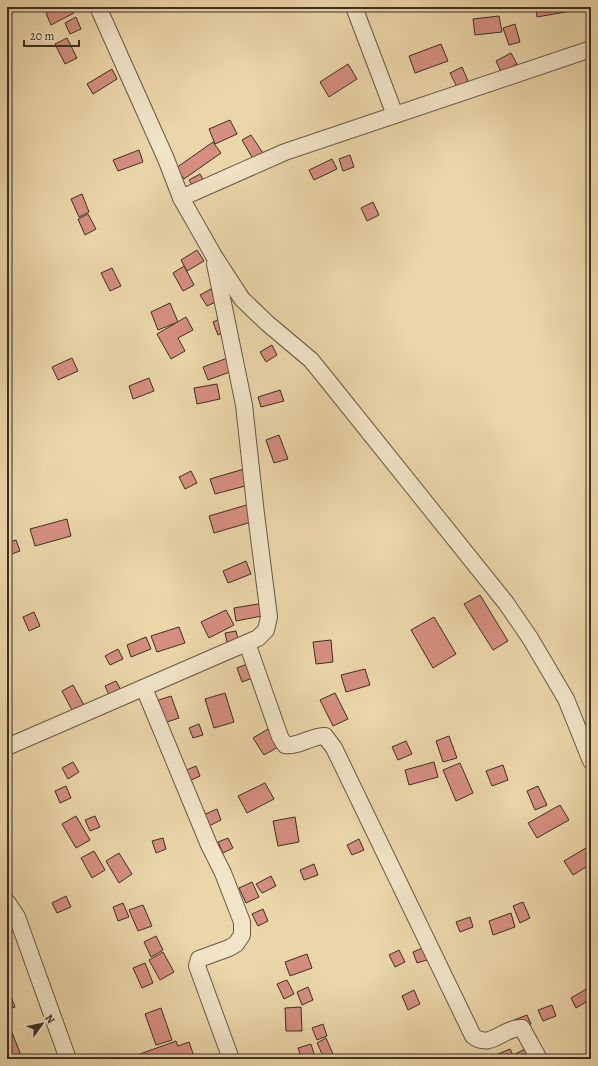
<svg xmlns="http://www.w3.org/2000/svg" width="598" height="1066" font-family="Alegreya,serif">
	<rect width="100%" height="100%" fill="#ead6a9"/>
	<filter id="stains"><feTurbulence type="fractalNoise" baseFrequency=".005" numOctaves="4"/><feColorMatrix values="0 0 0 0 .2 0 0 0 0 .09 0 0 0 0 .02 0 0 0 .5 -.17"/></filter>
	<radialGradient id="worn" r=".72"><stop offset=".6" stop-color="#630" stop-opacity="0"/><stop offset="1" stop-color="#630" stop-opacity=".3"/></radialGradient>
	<g fill="#d58e7f" stroke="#3c2f22">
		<path d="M58 7H71L74 13 51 25 46 13Z"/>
		<path d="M536 7H582L583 9 537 17Z"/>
		<path d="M499 16 502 32 475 35 473 19Z"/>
		<path d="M76 17 81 29 70 34 65 23Z"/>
		<path d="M515 24 520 42 509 45 503 28Z"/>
		<path d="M67 38 77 58 65 64 55 44Z"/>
		<path d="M441 44 448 61 415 73 409 56Z"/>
		<path d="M511 53 517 64 501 72 496 61Z"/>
		<path d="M348 64 357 79 329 97 320 82Z"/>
		<path d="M462 67 468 81 457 87 450 73Z"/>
		<path d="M112 69 117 79 93 94 87 84Z"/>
		<path d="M230 120 237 134 215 144 209 129Z"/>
		<path d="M251 135 263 153 253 159 242 140Z"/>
		<path d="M213 142 221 153 184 179 176 168Z"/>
		<path d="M139 150 143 162 118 171 113 160Z"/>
		<path d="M350 155 354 167 343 171 339 159Z"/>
		<path d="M332 159 337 169 314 180 309 170Z"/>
		<path d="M200 174 206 185 196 191 189 180Z"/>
		<path d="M82 194 89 212 79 217 71 199Z"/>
		<path d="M373 202 379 215 367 221 361 208Z"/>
		<path d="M88 214 96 229 85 235 78 219Z"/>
		<path d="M197 250 204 261 187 271 181 260Z"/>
		<path d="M184 266 194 285 183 291 173 273Z"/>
		<path d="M112 268 121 286 110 291 101 273Z"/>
		<path d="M211 289 218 301 207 306 200 295Z"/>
		<path d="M170 303 178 322 158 330 151 312Z"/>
		<path d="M186 317 193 330 178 338 185 351 171 359 157 334Z"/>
		<path d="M224 317 230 329 218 335 213 322Z"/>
		<path d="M272 345 277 355 266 362 260 352Z"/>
		<path d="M233 356 238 369 208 380 203 367Z"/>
		<path d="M72 358 78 371 58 380 52 367Z"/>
		<path d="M149 378 154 391 133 399 129 386Z"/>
		<path d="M217 384 220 399 197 404 194 388Z"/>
		<path d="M280 390 284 401 261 407 258 397Z"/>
		<path d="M279 435 288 459 274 463 266 440Z"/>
		<path d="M244 469 249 485 215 494 210 479Z"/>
		<path d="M191 471 197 483 185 489 179 477Z"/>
		<path d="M250 504 255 521 214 533 209 516Z"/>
		<path d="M67 519 71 536 35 546 30 529Z"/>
		<path d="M16 540 20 551 9 555 7 543Z"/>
		<path d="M246 561 251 574 228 583 223 571Z"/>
		<path d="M480 595 508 641 493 650 464 604Z"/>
		<path d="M270 602 272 614 236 621 234 608Z"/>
		<path d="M226 610 234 625 209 638 201 622Z"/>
		<path d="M34 612 40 626 29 631 23 617Z"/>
		<path d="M434 617 456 654 433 668 411 630Z"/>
		<path d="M179 627 185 643 157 652 151 636Z"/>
		<path d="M236 631 239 644 228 646 225 633Z"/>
		<path d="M146 637 151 649 131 657 127 645Z"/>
		<path d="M331 640 333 662 316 664 313 642Z"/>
		<path d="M118 649 123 659 110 665 105 656Z"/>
		<path d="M257 660 263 674 242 682 237 668Z"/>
		<path d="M365 669 370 685 346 692 341 675Z"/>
		<path d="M116 681 122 692 110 697 105 686Z"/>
		<path d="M73 685 85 707 74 714 62 691Z"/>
		<path d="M225 693 234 722 214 728 205 699Z"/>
		<path d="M335 693 348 719 333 726 320 700Z"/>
		<path d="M171 696 179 718 164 723 156 701Z"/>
		<path d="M199 724 203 735 193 738 189 728Z"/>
		<path d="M268 729 278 747 264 755 253 738Z"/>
		<path d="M449 736 457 758 443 762 436 741Z"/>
		<path d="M406 741 412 754 398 760 392 747Z"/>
		<path d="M73 762 79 772 68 779 62 768Z"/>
		<path d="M434 762 438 777 409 785 405 770Z"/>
		<path d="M460 763 473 793 456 801 443 770Z"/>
		<path d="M503 765 508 780 492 786 486 771Z"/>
		<path d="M196 766 200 776 189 781 184 771Z"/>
		<path d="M265 783 274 799 247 813 238 796Z"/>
		<path d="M66 786 71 798 60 803 55 791Z"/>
		<path d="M538 786 547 805 535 810 527 791Z"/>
		<path d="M560 805 569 820 537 838 528 823Z"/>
		<path d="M217 809 221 820 209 826 203 815Z"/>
		<path d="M76 816 90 840 76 848 62 824Z"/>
		<path d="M95 816 100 827 90 831 85 820Z"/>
		<path d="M295 817 299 842 278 846 273 821Z"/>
		<path d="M163 838 166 849 156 853 152 841Z"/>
		<path d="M228 838 233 848 223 853 218 842Z"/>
		<path d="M359 839 364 850 352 855 347 845Z"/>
		<path d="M591 845V864L573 875 564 861Z"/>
		<path d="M94 851 105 870 92 878 81 858Z"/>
		<path d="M119 853 132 874 119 883 106 861Z"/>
		<path d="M314 864 318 875 304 880 300 870Z"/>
		<path d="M271 876 276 886 262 893 256 884Z"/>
		<path d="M252 882 259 897 246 903 239 888Z"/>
		<path d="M66 896 71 907 57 913 52 903Z"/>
		<path d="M523 902 530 918 520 923 513 906Z"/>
		<path d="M123 903 129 917 118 921 113 907Z"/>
		<path d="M143 905 152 926 138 931 129 910Z"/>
		<path d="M263 909 268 921 258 926 252 914Z"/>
		<path d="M511 913 515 927 493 935 489 921Z"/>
		<path d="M470 917 473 927 460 932 456 922Z"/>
		<path d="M156 936 163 950 151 957 144 942Z"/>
		<path d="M425 947 430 959 417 963 413 952Z"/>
		<path d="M399 950 405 962 395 967 389 955Z"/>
		<path d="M163 952 174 972 160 980 149 960Z"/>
		<path d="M307 954 312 968 290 976 285 962Z"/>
		<path d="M145 963 153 983 142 988 133 968Z"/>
		<path d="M287 980 294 994 284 999 277 984Z"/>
		<path d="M308 987 313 1000 302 1005 297 992Z"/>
		<path d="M588 988 591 994V999L576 1008 571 998Z"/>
		<path d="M414 990 420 1004 408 1010 402 996Z"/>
		<path d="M10 994 15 1007 7 1010V995Z"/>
		<path d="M552 1005 556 1016 543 1021 538 1010Z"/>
		<path d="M301 1007 302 1031H286L285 1008Z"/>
		<path d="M161 1008 172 1040 156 1045 145 1014Z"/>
		<path d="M527 1015 531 1024 518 1030 514 1020Z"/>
		<path d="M7 1020 22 1058 19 1059H7Z"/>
		<path d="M323 1024 327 1036 317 1040 312 1028Z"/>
		<path d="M326 1038 333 1054 324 1058 317 1043Z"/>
		<path d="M176 1041 178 1046 189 1042 195 1059H126Z"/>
		<path d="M538 1043 544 1059H517L515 1054Z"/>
		<path d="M311 1044 315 1057 302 1059 298 1048Z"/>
		<path d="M510 1049 515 1059H492L491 1057Z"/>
	</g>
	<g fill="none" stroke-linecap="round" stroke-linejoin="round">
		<g stroke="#685944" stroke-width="18">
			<g id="minor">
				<path d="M98 7 166 159 181 198 214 256 242 299 267 323 311 360 328 381 506 603 530 638 566 699 591 761"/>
				<path d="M354 7 395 115"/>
				<path d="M181 198 285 152 591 49"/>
				<path d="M247 643 280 737 285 745C298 747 311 736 325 736L334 748 473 1036C491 1050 503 1027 522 1028L539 1059"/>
				<path d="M144 688 209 845 223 873 242 922V935L236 944 229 948 199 959 197 966 231 1059"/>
				<path d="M7 747 258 638 266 630 269 617 256 514 244 405 215 264"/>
				<path d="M7 902 17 917 68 1059"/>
			</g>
		</g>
		<use href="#minor" stroke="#f1e4c7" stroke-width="16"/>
	</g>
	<rect width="598" height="1066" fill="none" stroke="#ead6a9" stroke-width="24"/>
	<rect x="8" y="8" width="582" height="1050" fill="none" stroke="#3c2f22" stroke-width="2"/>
	<rect x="12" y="12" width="574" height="1042" fill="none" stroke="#3c2f22"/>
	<g transform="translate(42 1024) rotate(57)" stroke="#f1e4c7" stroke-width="3" paint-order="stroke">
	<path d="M0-3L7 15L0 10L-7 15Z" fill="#3c2f22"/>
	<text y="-6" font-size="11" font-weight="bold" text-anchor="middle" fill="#3c2f22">N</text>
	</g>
	<path d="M24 40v6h55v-6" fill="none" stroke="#3c2f22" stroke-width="2"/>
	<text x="30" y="40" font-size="12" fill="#3c2f22" stroke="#f1e4c7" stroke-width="3" paint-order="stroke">20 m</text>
	<rect width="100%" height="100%" filter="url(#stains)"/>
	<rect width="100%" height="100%" fill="url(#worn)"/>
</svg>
